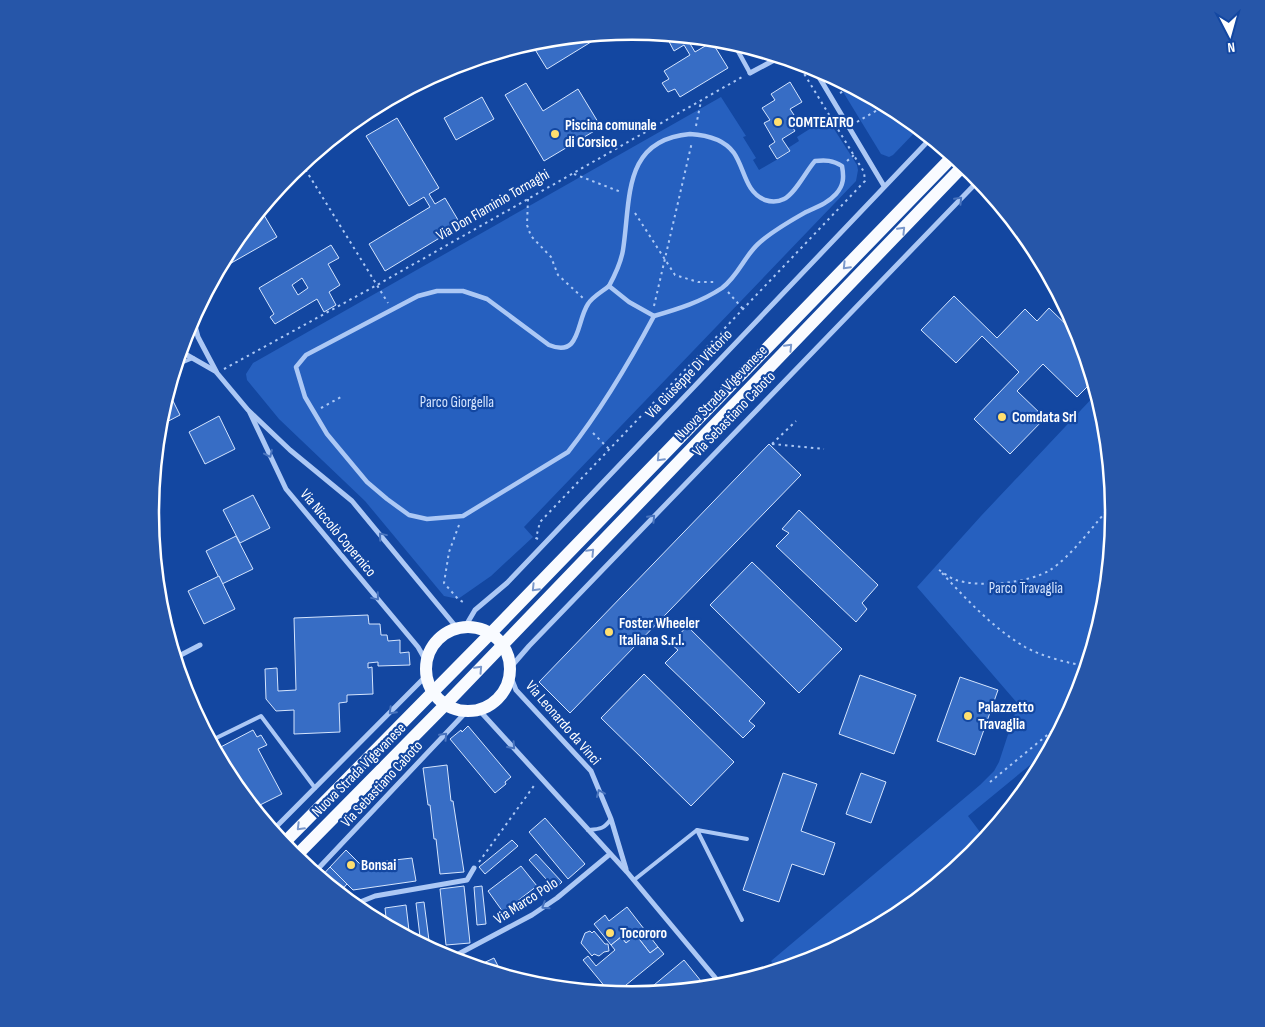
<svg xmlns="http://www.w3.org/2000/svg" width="1265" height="1027" font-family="'Sofia Sans Condensed',sans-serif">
	<rect width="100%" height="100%" fill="#1347a1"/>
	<g fill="#2660bf">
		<path d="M834 77 901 113 919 128 893 155 889 157 881 154Z"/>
		<path d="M721 97 746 136 743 137 756 158 753 160 759 170 790 152 788 148 799 141 797 137 827 118 857 165 858 170 856 181 524 527 533 537 491 576 458 599 444 596 365 501 279 419 247 380 246 374 253 363Z"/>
		<path d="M1097 393 1106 420 1115 514 1105 608 1078 698 1052 747 968 816 986 840 973 855 900 915 817 959 779 971 771 961 980 785 994 771 999 762 1018 704 917 587 981 516Z"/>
	</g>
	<g fill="#376dc5" stroke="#d5e5fe" fill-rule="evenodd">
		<path d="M604 34 547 69 531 43 539 40Z"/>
		<path d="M665 34 696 38 689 42 695 52 712 42 728 68 680 97 675 89 668 92 662 83 669 79 664 71 690 55 684 45 674 51Z"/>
		<path d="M790 82 802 102 790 109 794 115 787 119 795 131 782 139 790 151 777 159 769 146 775 142 764 123 770 120 762 108 775 100 771 94Z"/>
		<path d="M526 83 543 111 578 89 601 127 544 161 505 95Z"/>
		<path d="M482 97 494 119 456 140 444 118Z"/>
		<path d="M397 118 439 188 429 194 435 204 445 198 461 225 385 271 369 244 430 207 424 197 409 206 366 136Z"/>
		<path d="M261 210 277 237 226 266 223 261 232 245Z"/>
		<path d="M331 245 339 258 328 264 340 285 329 292 336 305 324 312 317 299 275 324 270 317 274 314 259 288ZM302 278 308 288 298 295 292 285Z"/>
		<path d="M954 296 997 338 1025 309 1037 321 1049 308 1081 339 1094 380 1077 397 1043 364 1017 391 1045 418 1010 454 974 419 1019 372 982 336 956 363 921 330Z"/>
		<path d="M168 391 180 415 159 426 160 419Z"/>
		<path d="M219 416 235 449 205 464 189 432Z"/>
		<path d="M769 444 801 475 570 713 539 682Z"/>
		<path d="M253 495 270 528 240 543 223 510Z"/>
		<path d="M799 510 878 585 862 603 867 609 856 622 776 546 789 533 782 529Z"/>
		<path d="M236 536 253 569 222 584 206 551Z"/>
		<path d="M752 562 842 649 799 693 710 605Z"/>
		<path d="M219 576 235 609 204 624 188 591Z"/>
		<path d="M368 615 369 624H380L381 635H387L388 641 400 640V653L409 652 410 665 378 666V662L368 663V668L372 667 373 694 347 695V702L339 703 340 732 294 734V710L276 711 266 699 265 669 277 668 278 691 296 690 294 618Z"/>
		<path d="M687 626 765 703 749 721 755 726 743 738 665 663 678 650 671 644Z"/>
		<path d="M644 674 734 762 691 806 601 718Z"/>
		<path d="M860 675 916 695 894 754 839 734Z"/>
		<path d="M960 677 998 690 975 755 937 741Z"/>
		<path d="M468 726 511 777 505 782 506 784 495 793 450 739 461 730 462 732Z"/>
		<path d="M253 730 257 737 261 735 267 745 258 749 282 794 254 808 231 781 215 750Z"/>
		<path d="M447 765 451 801H453L464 872 440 874 436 839H434L430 805H428L423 768Z"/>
		<path d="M783 773 817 784 801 831 835 843 824 875 792 864 779 902 743 890Z"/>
		<path d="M861 773 886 782 871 823 846 814Z"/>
		<path d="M545 818 585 864 568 879 529 832Z"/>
		<path d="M512 840 518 846 485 874 479 867Z"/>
		<path d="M346 850 360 864 412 858 416 881 353 890 330 867Z"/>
		<path d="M536 854 562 882 555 889 529 860Z"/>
		<path d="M521 866 537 886 503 912 488 891Z"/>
		<path d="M330 867 347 884 339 893 320 878Z"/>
		<path d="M464 886 470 943 446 945 440 889Z"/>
		<path d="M482 886 486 924 477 925 474 887Z"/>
		<path d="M424 902 430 948H428L421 945 416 903Z"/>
		<path d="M406 905 410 939 387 927 385 908Z"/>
		<path d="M627 907 658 947 650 953 636 935 626 943 621 937 611 945 594 924 605 915 609 921Z"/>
		<path d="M590 931 592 933 594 931 605 944H608L609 951 604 952 599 956 594 954 592 956 581 943 585 933Z"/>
		<path d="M636 935 650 953 658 947 664 954 615 994H611L583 960 588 956 596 966 615 950 611 945 621 937 626 943Z"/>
		<path d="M494 958 503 976 475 967Z"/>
		<path d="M684 960 701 981 690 990 685 991 683 989 681 991 642 995Z"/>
		<path d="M563 982 567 989 551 988Z"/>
	</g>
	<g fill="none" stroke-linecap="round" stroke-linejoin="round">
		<g stroke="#acc8f5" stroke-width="2" stroke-dasharray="2.5 4" stroke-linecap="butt">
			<path d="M840 93 852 87"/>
			<path d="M857 122 886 105"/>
			<path d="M696 126 701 101"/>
			<path d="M847 161 854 155"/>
			<path d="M302 164 388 303"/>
			<path d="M574 174 621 192"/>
			<path d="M528 199 527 225 531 236 551 257 558 275 583 298"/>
			<path d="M635 213 675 275 698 282H715"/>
			<path d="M728 292 743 309"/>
			<path d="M654 306 692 142"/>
			<path d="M224 369 377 285 742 77"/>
			<path d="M321 408 341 397"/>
			<path d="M593 433 609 449"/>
			<path d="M772 444 824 449"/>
			<path d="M772 444 796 421"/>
			<path d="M459 525 449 552 444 583 458 599 463 602"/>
			<path d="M538 539 536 538 540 522 865 181 864 172 800 67 797 63 787 62"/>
			<path d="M939 570C944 573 950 578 956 580 980 588 1029 583 1050 570 1070 558 1098 520 1114 502"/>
			<path d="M942 573C967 600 993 628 1025 647 1041 656 1070 664 1088 666"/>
			<path d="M990 782 1068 718"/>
			<path d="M479 862 536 783"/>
		</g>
		<g stroke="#acc8f5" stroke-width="4">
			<path d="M176 365 193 358"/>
			<path d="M210 741 261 716 315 788"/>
			<path d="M588 830C600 829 604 829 611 819"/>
			<path d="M634 880 697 830"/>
			<path d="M742 920 697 830 747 839"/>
		</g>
		<g stroke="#acc8f5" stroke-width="4.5">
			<path d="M733 42 750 73"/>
			<path d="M351 124 419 83"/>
			<path d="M690 134C707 135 724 139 734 153 745 169 745 192 765 200 771 202 778 202 784 199 795 194 806 171 815 161 825 160 833 160 842 166 844 177 844 185 836 194 828 203 817 207 806 212 790 221 772 231 758 244 744 257 738 276 722 288 701 302 678 309 654 316L629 302 609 286C615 275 621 262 623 250 631 199 622 140 690 134Z"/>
			<path d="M609 286C603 291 592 297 588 304 576 322 581 358 549 345L487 299 463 291H437L418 296 306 355 296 367 305 397 327 434 367 482 387 499 409 515 427 519 463 516 568 452C601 410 629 363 654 316"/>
		</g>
		<g stroke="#acc8f5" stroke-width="5">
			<path d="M813 67 884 186"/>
			<path d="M750 73 780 57"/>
			<path d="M193 318 198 337 217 373 248 410 290 450 352 501 457 628"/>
			<path d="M186 333 192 319"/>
			<path d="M180 351 215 371"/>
			<path d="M250 413 286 489 418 647 426 661"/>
			<path d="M465 627 475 610 507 583 931 138"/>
			<path d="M175 658 200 645"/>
			<path d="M510 668 529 646 979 180"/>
			<path d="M510 675 516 690 591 771 611 819 626 869"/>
			<path d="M479 710 627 872 723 987"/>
			<path d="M272 831 426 676"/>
			<path d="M314 873 467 711"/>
			<path d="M355 904 375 896 467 880 474 868"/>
			<path d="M355 905 363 911 364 914"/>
			<path d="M449 959 532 915 557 898 610 854"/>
		</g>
		<g stroke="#f9fbff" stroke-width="12">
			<circle cx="468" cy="669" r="42"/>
			<path d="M283 844 491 633 953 156"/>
			<path d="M295 857 445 705 964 165"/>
		</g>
	</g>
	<defs><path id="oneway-chevron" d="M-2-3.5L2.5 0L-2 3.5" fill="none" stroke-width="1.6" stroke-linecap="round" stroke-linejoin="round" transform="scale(1.25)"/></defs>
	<g stroke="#4974be">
		<use href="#oneway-chevron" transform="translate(959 200) rotate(-46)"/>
		<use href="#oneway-chevron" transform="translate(269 454) rotate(65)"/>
		<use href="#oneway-chevron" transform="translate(652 518) rotate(-46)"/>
		<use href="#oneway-chevron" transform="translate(382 536) rotate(-130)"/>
		<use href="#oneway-chevron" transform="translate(376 597) rotate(50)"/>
		<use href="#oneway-chevron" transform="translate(392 711) rotate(135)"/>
		<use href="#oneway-chevron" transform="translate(444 736) rotate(-47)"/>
		<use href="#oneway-chevron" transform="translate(512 746) rotate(48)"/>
		<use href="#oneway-chevron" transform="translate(600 793) rotate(-113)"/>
		<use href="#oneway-chevron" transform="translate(545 906) rotate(147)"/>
	</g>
	<g stroke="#7a98cb">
		<use href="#oneway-chevron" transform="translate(902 230) rotate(-46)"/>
		<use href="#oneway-chevron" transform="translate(846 266) rotate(134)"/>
		<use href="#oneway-chevron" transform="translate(789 347) rotate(-46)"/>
		<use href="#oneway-chevron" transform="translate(660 458) rotate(134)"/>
		<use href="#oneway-chevron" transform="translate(591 552) rotate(-46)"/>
		<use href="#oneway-chevron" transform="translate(535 588) rotate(134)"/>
		<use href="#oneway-chevron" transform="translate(479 669) rotate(-47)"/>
		<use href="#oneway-chevron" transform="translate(300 827) rotate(135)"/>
	</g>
	<g fill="#ffdf6f" stroke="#1347a1" stroke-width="2">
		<circle cx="778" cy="122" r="5"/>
		<circle cx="555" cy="134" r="5"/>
		<circle cx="1002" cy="417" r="5"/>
		<circle cx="609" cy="632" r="5"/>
		<circle cx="968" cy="716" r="5"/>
		<circle cx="351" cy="865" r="5"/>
		<circle cx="610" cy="933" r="5"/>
	</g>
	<g text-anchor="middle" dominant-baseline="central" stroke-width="4.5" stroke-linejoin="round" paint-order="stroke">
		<g font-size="15" font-weight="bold" fill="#fff" stroke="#1347a1" text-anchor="start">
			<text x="788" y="122">COMTEATRO</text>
			<text x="565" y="125">Piscina comunale<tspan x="565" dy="17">di Corsico</tspan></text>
			<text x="1012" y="417">Comdata Srl</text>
			<text x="619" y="623">Foster Wheeler<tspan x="619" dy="17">Italiana S.r.l.</tspan></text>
			<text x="978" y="707">Palazzetto<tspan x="978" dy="17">Travaglia</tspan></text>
			<text x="361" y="865">Bonsai</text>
			<text x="620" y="933">Tocororo</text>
		</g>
		<g font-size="15" fill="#fff" stroke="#1347a1">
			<text transform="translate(493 205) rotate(-30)">Via Don Flaminio Tornaghi</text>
			<text transform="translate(689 374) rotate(-46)">Via Giuseppe Di Vittorio</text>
			<text transform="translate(721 393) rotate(-46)">Nuova Strada Vigevanese</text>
			<text transform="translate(734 414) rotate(-46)">Via Sebastiano Caboto</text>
			<text transform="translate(338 533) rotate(50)">Via Niccolò Copernico</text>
			<text transform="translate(563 723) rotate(49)">Via Leonardo da Vinci</text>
			<text transform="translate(359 770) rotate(-45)">Nuova Strada Vigevanese</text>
			<text transform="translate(382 784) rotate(-47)">Via Sebastiano Caboto</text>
			<text transform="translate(526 901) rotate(-33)">Via Marco Polo</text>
		</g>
		<g font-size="15" fill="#d5e5fe" stroke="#1347a1">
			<text x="457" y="402">Parco Giorgella</text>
			<text x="1026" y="588">Parco Travaglia</text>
		</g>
	</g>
	<path d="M0 0H1265V1027H0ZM159 513a473 473 0 1 1 946 0a473 473 0 1 1-946 0Z" fill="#2656a9" fill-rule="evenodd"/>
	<path fill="none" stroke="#fff" stroke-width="2.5" d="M159 513a473 473 0 1 1 946 0a473 473 0 1 1-946 0Z"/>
	<g transform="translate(1230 35) rotate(174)" stroke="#1347a1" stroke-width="4" paint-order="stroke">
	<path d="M0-4L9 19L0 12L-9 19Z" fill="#ffffff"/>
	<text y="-8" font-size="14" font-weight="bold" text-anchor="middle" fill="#ffffff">N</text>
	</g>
</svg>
